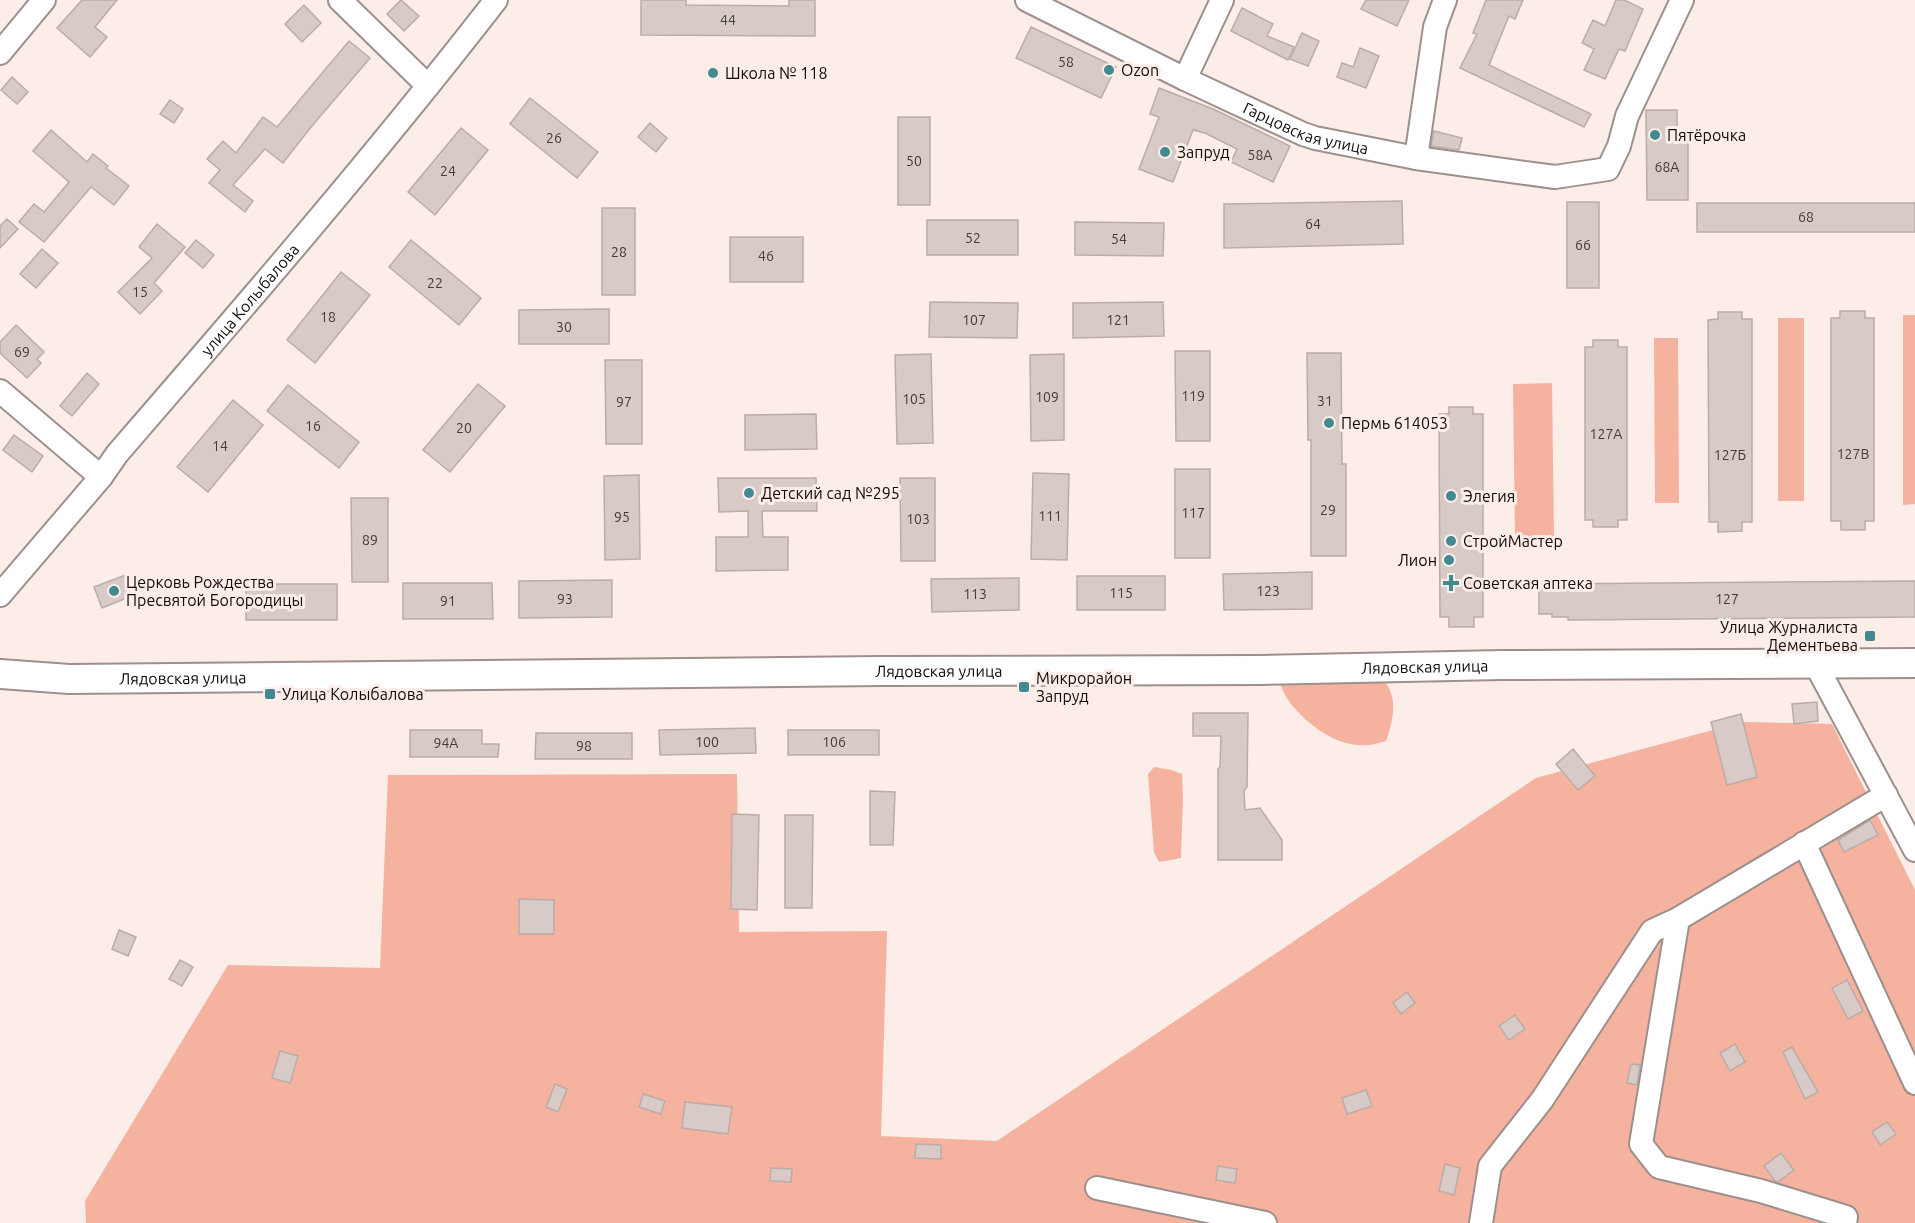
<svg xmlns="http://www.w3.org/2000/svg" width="1915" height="1223" font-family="Ubuntu,sans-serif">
	<rect width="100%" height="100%" fill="#fcede9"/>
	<g fill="#f5b29e">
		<path d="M1903 315H1915V504L1903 505Z"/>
		<rect x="1778" y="318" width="26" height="183"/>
		<path d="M1654 338H1678L1679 503H1655Z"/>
		<path d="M1552 383 1554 536H1515L1513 384Z"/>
		<path d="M1280 680H1383C1399 696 1393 721 1386 741 1354 752 1329 740 1305 719 1294 708 1282 696 1280 680Z"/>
		<path d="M1742 722 1832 724 1915 890V1223H86L85 1201 228 965 380 968 388 775 737 774 739 932 887 931 881 1136 997 1141 1536 778Z"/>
		<path d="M1154 767 1171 770 1182 774 1183 797 1181 858 1159 862 1154 852 1148 774Z"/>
	</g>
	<g fill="#d8cac6" stroke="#baaca8" stroke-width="1.5">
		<path d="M82 0H117L95 27 107 37 90 57 57 28Z"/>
		<path d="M401 0 419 16 404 31 387 14Z"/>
		<path d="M641 0H686V5L789 6V0H815V36L641 35Z"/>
		<path d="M1366 0H1409L1397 26 1361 9Z"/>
		<path d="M1486 0H1523L1515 19 1509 16 1489 65 1591 114 1584 127 1460 68 1477 34 1473 33Z"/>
		<path d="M1616 0H1624L1643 9 1625 51 1619 49 1605 79 1584 70 1594 49 1582 43 1593 20 1605 26Z"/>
		<path d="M304 5 321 23 302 42 285 24Z"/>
		<path d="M1242 8 1273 24 1267 36 1294 47 1288 60 1231 31Z"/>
		<path d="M1031 27 1116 67 1101 98 1016 58Z"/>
		<path d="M1302 33 1319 41 1308 66 1290 59Z"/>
		<path d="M349 41 370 58 311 127 283 163 265 149 233 185 253 201 245 212 209 183 220 170 207 159 223 141 236 153 263 117 277 127Z"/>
		<path d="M1360 48 1379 56 1366 88 1337 77 1342 63 1353 67Z"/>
		<path d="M12 77 28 92 17 104 1 90Z"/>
		<path d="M1159 88 1213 109 1290 146 1273 182 1231 162 1237 149 1205 133 1193 130 1173 182 1139 169 1159 117 1150 114Z"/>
		<path d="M530 98 598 152 577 178 510 124Z"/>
		<path d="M170 100 183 109 174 123 160 114Z"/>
		<path d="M1646 110H1677V134H1688V200H1647Z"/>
		<rect x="898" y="117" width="32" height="88"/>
		<path d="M650 123 667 138 656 152 638 137Z"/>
		<path d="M461 128 488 150 435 215 408 192Z"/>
		<path d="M51 130 87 162 93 154 108 166 106 168 129 186 114 205 91 187 44 242 19 222 34 204 44 212 69 182 33 151Z"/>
		<path d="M1434 131 1462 138 1459 150 1431 146Z"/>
		<path d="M1402 201 1403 244 1224 248V204Z"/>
		<rect x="1567" y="202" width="32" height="86"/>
		<rect x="1697" y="203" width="218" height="29"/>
		<rect x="602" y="208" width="33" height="87"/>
		<path d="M7 219 18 229 0 248V226Z"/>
		<rect x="927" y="220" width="91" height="35"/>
		<path d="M1075 222 1164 223 1163 256 1075 255Z"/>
		<path d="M157 224 185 247 154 283 162 291 140 314 118 292 152 258 139 247Z"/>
		<rect x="730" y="237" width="73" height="45"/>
		<path d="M196 240 214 255 203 268 185 253Z"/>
		<path d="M411 240 481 298 459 325 389 267Z"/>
		<path d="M42 249 58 263 36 288 20 274Z"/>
		<path d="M341 272 370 295 315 363 287 340Z"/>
		<path d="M930 302 1018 303 1017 338 929 337Z"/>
		<path d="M1163 302 1164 336 1073 338V303Z"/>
		<path d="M609 309V344H519V310Z"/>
		<path d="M1840 311H1865V318H1874V521H1865V530H1841V521H1831V318H1840Z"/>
		<path d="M1718 312H1742V319H1752V522H1742V531L1718 532V522H1709L1708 320 1718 319Z"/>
		<path d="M16 325 44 352 37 359 41 363 27 378 0 353V342Z"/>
		<path d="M1593 340H1618V347H1627V520H1618V527H1593V520H1585V347H1593Z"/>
		<path d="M1175 351H1210V441H1176Z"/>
		<path d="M1307 353H1341L1342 464H1346V556H1311V440H1308Z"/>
		<path d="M931 354 933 443 897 444 895 355Z"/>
		<path d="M1064 354V440L1031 441 1030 355Z"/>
		<path d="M605 360H642V444H606Z"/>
		<path d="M87 373 99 384 72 416 60 406Z"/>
		<path d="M478 384 505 406 450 472 423 450Z"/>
		<path d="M288 385 359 442 339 468 267 411Z"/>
		<path d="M233 400 263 425 208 492 177 467Z"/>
		<path d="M1449 407H1473V414H1483V617H1474V627H1449V617H1440L1439 414H1449Z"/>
		<path d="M816 414 817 449 745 450V415Z"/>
		<path d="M14 435 43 456 32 472 3 450Z"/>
		<rect x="1175" y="469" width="35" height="89"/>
		<path d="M1033 473 1069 474 1067 560 1031 559Z"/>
		<path d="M639 475 640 559 605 560 604 476Z"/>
		<path d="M718 478H816L817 511H762L763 537H788V570L716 571V537H748V511L719 512Z"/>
		<path d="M900 478H935V561H901Z"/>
		<path d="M351 498H388V582H352Z"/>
		<path d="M1312 572V609L1224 610 1223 574Z"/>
		<path d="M126 575 134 595 102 608 94 587Z"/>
		<rect x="1077" y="576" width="88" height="34"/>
		<path d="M1019 578V610L932 612 931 579Z"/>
		<path d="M612 580V617L519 618V581Z"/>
		<path d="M1915 581V617L1568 620V617H1552V614H1539V584Z"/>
		<path d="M403 583H492L493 619H403Z"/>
		<rect x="246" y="584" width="91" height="36"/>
		<path d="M1817 702 1818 721 1794 724 1792 704Z"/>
		<path d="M1193 713H1248L1247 787 1244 791 1245 810 1260 808 1282 840V860H1218V769L1220 767 1221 736H1193Z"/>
		<path d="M1741 714 1757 777 1727 785 1711 722Z"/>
		<path d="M755 728 756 753 660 755 659 730Z"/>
		<path d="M410 730H482V744H499L498 757H410Z"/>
		<rect x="788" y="730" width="91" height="25"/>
		<path d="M536 733H632V759H535Z"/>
		<path d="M1573 749 1595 776 1578 790 1556 764Z"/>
		<path d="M870 791 895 792 893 845H870Z"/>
		<path d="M732 814 759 815 757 910 731 909Z"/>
		<path d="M785 815H813L812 908H785Z"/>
		<path d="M1870 820 1878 835 1844 852 1838 840Z"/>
		<path d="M519 899 554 900V934H519Z"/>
		<path d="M119 930 136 937 128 956 112 949Z"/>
		<path d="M180 960 193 967 182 986 169 979Z"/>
		<path d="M1847 980 1863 1011 1848 1019 1832 988Z"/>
		<path d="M1407 992 1415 1003 1401 1014 1393 1003Z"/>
		<path d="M1515 1015 1525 1029 1509 1040 1499 1026Z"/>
		<path d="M1735 1044 1745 1062 1730 1071 1720 1053Z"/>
		<path d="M1792 1047 1818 1092 1805 1099 1783 1052Z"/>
		<path d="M280 1051 298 1056 290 1083 272 1078Z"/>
		<path d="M1631 1064 1640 1065 1637 1085 1627 1083Z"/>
		<path d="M555 1084 567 1089 558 1112 546 1107Z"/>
		<path d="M1366 1090 1372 1106 1347 1114 1342 1098Z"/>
		<path d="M643 1094 665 1101 661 1114 639 1107Z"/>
		<path d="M685 1102 732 1107 728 1134 682 1128Z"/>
		<path d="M1887 1122 1896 1134 1880 1145 1872 1132Z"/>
		<path d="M916 1144 941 1145V1159L915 1158Z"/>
		<path d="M1781 1153 1794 1170 1778 1182 1775 1181 1764 1166Z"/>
		<path d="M1445 1164 1460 1168 1454 1195 1439 1191Z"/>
		<path d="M1218 1166 1237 1169 1235 1183 1216 1180Z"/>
		<path d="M771 1168 792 1169 791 1182 770 1181Z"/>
	</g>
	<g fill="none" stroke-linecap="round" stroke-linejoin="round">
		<g stroke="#9d908c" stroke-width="26">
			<g id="minor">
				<path d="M340 0 428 86"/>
				<path id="s1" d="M1027 0 1185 79 1303 134 1315 138 1416 158 1555 177 1608 169 1619 146 1627 116 1682 0"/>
				<path d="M0 53 44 0"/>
				<path d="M1185 79 1222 0"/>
				<path d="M1416 158 1435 27 1445 0"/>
				<path d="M0 391 101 477"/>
				<path id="s2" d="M0 595 101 477 117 454C246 305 375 156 496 0"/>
				<path d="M1815 663 1915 850"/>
				<path d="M1804 843 1915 1083"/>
				<path d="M1678 919 1641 1144 1659 1167 1761 1191 1846 1217 1845 1223"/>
				<path d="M1097 1188 1265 1223"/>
				<path d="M1481 1223 1490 1166 1542 1100 1652 931 1678 919 1886 795"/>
			</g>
		</g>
		<g stroke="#9d908c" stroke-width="32">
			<g id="major">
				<path id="s3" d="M0 674 69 679 881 671 1260 670 1502 665 1915 663"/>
			</g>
		</g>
		<use href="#minor" stroke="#fff" stroke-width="22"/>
		<use href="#major" stroke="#fff" stroke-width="28"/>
	</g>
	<g fill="#428991" stroke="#fcede9" stroke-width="2">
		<circle cx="1109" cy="70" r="6"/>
		<circle cx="713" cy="73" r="6"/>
		<circle cx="1655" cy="135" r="6"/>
		<circle cx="1165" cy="152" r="6"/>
		<circle cx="1329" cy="423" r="6"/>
		<circle cx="749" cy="493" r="6"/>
		<circle cx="1451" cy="496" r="6"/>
		<circle cx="1451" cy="541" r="6"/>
		<circle cx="1449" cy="560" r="6"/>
		<path d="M1448 574h6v6h6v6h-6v6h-6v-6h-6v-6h6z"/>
		<circle cx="114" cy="591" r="6"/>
		<rect x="1864" y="630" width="12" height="12" rx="3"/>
		<rect x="1018" y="681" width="12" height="12" rx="3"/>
		<rect x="264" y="688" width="12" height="12" rx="3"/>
	</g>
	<g text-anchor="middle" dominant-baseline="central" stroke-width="6" stroke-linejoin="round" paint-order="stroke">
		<g font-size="14" fill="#413b39">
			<text x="728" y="20">44</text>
			<text x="1066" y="62">58</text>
			<text x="554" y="138">26</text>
			<text x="1260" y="155">58А</text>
			<text x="914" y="161">50</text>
			<text x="1667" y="167">68А</text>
			<text x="448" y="171">24</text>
			<text x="1806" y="217">68</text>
			<text x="1313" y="224">64</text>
			<text x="973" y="238">52</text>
			<text x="1119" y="239">54</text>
			<text x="1583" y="245">66</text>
			<text x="619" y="252">28</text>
			<text x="766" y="256">46</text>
			<text x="435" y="283">22</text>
			<text x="140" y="292">15</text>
			<text x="328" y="317">18</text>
			<text x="974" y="320">107</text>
			<text x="1118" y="320">121</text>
			<text x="564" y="327">30</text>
			<text x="22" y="352">69</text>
			<text x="1193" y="396">119</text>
			<text x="1047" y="397">109</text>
			<text x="914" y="399">105</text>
			<text x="1325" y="401">31</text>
			<text x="624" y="402">97</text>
			<text x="313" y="426">16</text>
			<text x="464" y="428">20</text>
			<text x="1606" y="434">127А</text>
			<text x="220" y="446">14</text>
			<text x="1853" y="454">127В</text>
			<text x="1730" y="455">127Б</text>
			<text x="1328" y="510">29</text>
			<text x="1193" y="513">117</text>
			<text x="1050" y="516">111</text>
			<text x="622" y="517">95</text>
			<text x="918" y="519">103</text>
			<text x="370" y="540">89</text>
			<text x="1268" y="591">123</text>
			<text x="1121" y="593">115</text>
			<text x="975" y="594">113</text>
			<text x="565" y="599">93</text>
			<text x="1727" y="599">127</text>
			<text x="448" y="601">91</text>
			<text x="707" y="742">100</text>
			<text x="834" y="742">106</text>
			<text x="446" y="743">94А</text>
			<text x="584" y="746">98</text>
		</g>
		<g font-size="16" fill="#0f0b0a" stroke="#fcede9" text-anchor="start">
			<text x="1121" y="70">Ozon</text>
			<text x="725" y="73">Школа № 118</text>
			<text x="1667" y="135">Пятёрочка</text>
			<text x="1177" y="152">Запруд</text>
			<text x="1341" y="423">Пермь 614053</text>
			<text x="761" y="493">Детский сад №295</text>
			<text x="1463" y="496">Элегия</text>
			<text x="1463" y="541">СтройМастер</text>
			<text x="1437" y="560" text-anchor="end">Лион</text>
			<text x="126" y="582">Церковь Рождества<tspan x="126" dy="18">Пресвятой Богородицы</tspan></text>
			<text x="1463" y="583">Советская аптека</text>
			<text x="1858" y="627" text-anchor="end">Улица Журналиста<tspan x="1858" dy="18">Дементьева</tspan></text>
			<text x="1036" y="678">Микрорайон<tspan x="1036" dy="18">Запруд</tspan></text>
			<text x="282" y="694">Улица Колыбалова</text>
		</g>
		<g font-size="16" fill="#0f0b0a" stroke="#fcede9">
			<text stroke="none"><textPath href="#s1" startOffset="308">Гарцовская улица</textPath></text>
			<text stroke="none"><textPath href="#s2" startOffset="387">улица Колыбалова</textPath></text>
			<text stroke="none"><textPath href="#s3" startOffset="1425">Лядовская улица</textPath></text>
			<text stroke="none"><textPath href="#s3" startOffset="939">Лядовская улица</textPath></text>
			<text stroke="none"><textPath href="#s3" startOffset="183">Лядовская улица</textPath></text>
		</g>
	</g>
</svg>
